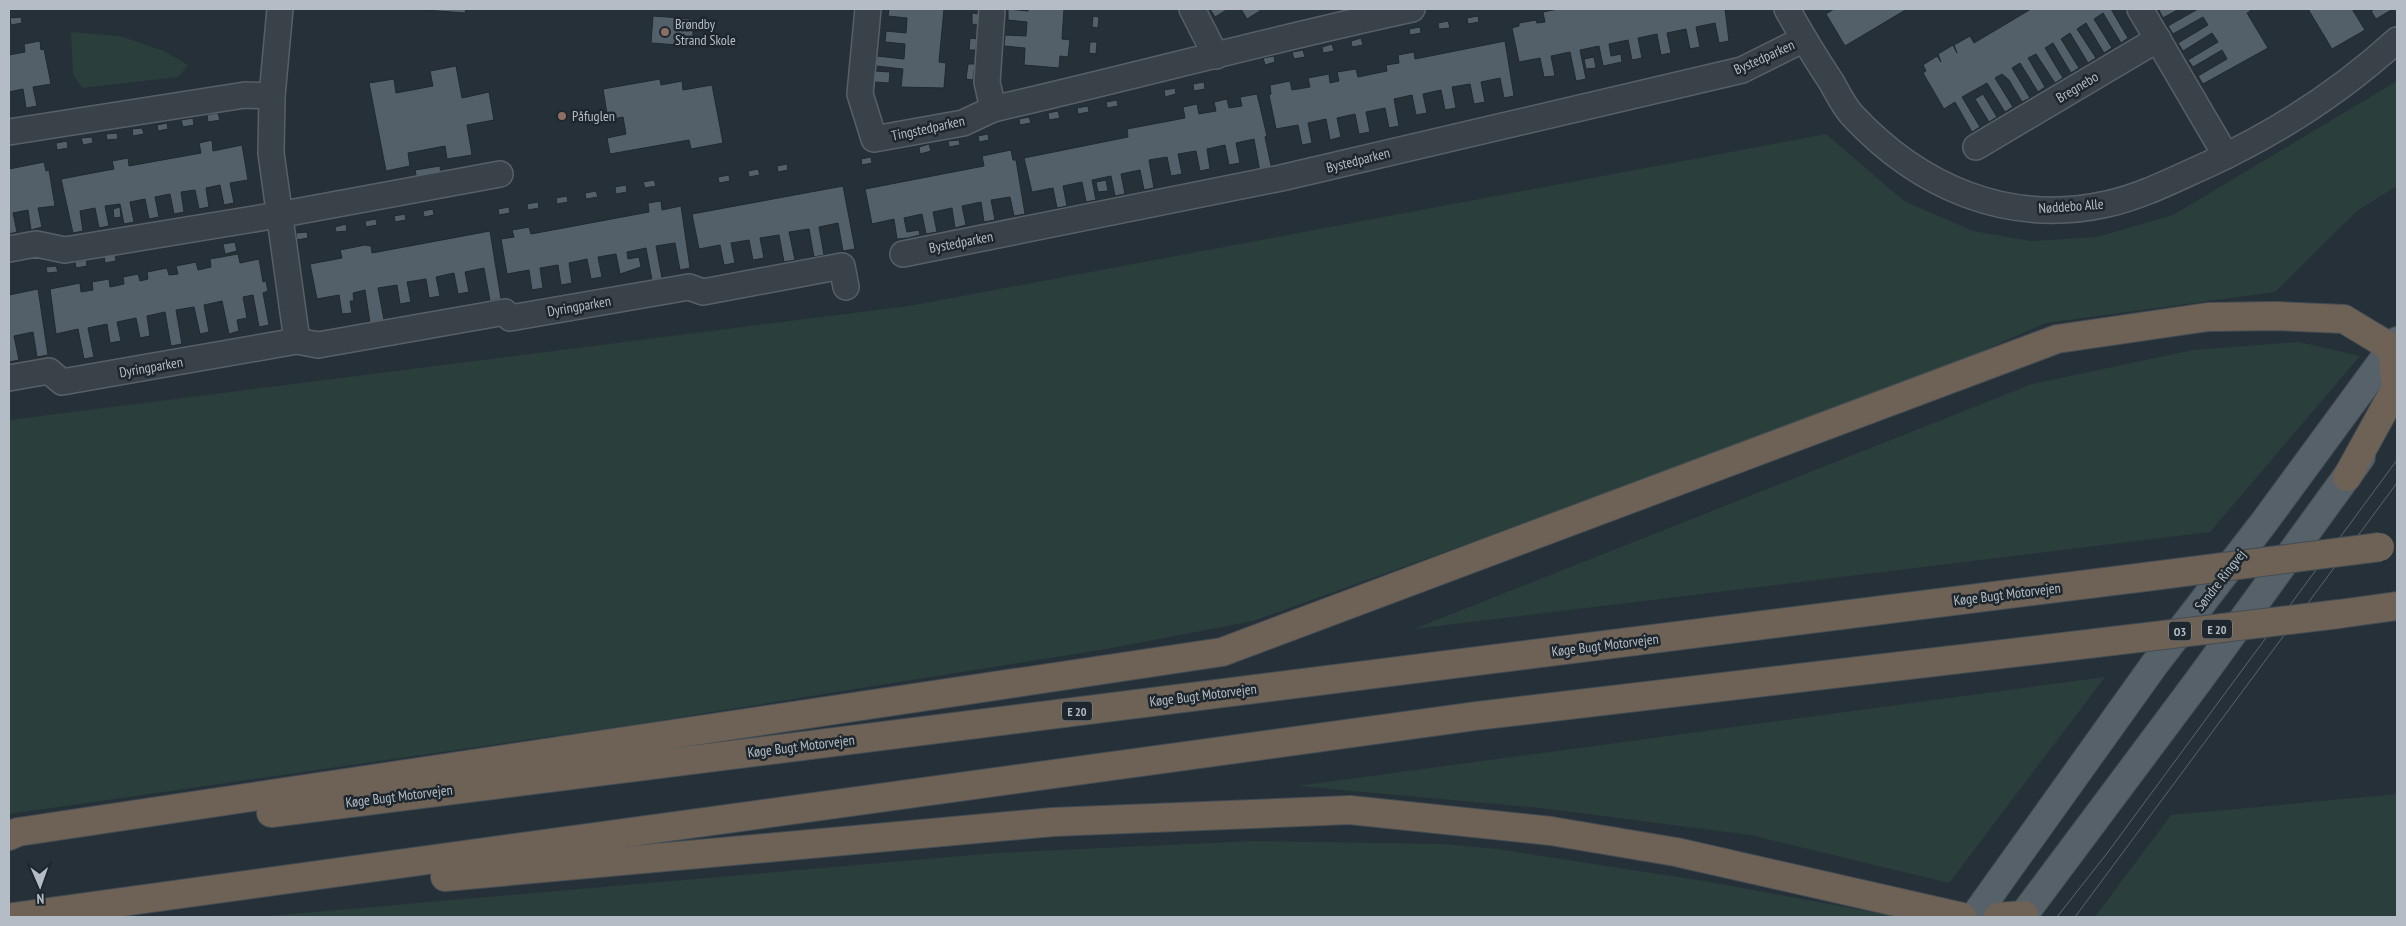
<svg xmlns="http://www.w3.org/2000/svg" width="2406" height="926" font-family="'PT Sans Narrow',sans-serif">
	<rect width="100%" height="100%" fill="#263038"/>
	<g fill="#2a3e3b">
		<path d="M71 32 120 36 164 51 188 65 178 77 82 88 73 74Z"/>
		<path d="M2397 81V186L2357 211 2275 292 2046 323 1928 375 1642 481 1253 621 1112 648 638 724 9 814V420L909 306 1826 134 1904 201 1973 231 2031 241 2097 237 2173 215Z"/>
		<path d="M2299 342 2360 356 2210 532 1414 629 2032 384 2193 350Z"/>
		<path d="M2105 677 1949 883 1750 835 1541 808 1297 786Z"/>
		<path d="M2397 794V917H2095L2171 815Z"/>
		<path d="M1254 841 1443 844 1497 849 1704 881 1889 915V917H256L995 853Z"/>
	</g>
	<g fill="#535f69" stroke="#202930">
		<path d="M411 9H466L465 13Z"/>
		<path d="M889 9H944L939 62 946 63 944 88 901 87 903 69 876 66 877 56 904 59 905 44 885 42 886 31 906 33 907 18 888 16Z"/>
		<path d="M1008 9 1028 11V9H1064L1062 39 1070 40 1068 57 1060 56 1059 68 1024 65 1025 48 1004 46 1005 35 1026 36 1027 22 1008 20Z"/>
		<path d="M1210 9H1228L1215 17Z"/>
		<path d="M1241 9H1263L1247 19Z"/>
		<path d="M1558 9H1725L1729 41 1719 43 1715 23 1696 27 1700 47 1690 49 1686 29 1667 33 1671 53 1661 55 1657 34 1638 38 1642 58 1632 60 1628 40 1609 44 1611 56 1621 54 1622 62 1603 66 1599 46 1580 50 1586 79 1576 81 1570 52 1551 56 1555 76 1544 77 1540 58 1519 62 1512 28 1519 26V23L1536 20 1537 23 1545 22 1543 12Z"/>
		<path d="M1834 9H1907L1845 46 1826 14Z"/>
		<path d="M2031 9H2111L2128 38 2121 43 2103 13 2094 19 2112 48 2104 53 2086 23 2077 29 2096 58 2088 63 2070 33 2061 39 2079 68 2071 73 2053 43 2045 48 2063 78 2055 83 2036 54 2028 58 2045 87 2038 92 2020 63 2012 68 2030 98 2022 102 2009 80 2002 74 1995 78 2013 107 2005 112 1987 83 1962 97 1980 127 1972 132 1955 102 1944 109 1923 73 1926 71 1923 65 1937 56 1941 62 1938 54 1953 45 1957 53 1954 45 1970 36 1974 43Z"/>
		<path d="M2162 9H2179L2163 18 2159 10Z"/>
		<path d="M2198 9H2253L2247 13 2268 48 2203 84 2198 76 2227 59 2222 50 2193 67 2188 60 2218 42 2212 33 2183 51 2178 43 2208 25 2203 17 2173 34 2168 26Z"/>
		<path d="M2308 9H2352L2365 30 2332 49Z"/>
		<path d="M2375 9H2393L2376 19 2371 11Z"/>
		<path d="M972 13 979 14 978 25 972 24Z"/>
		<path d="M653 16 694 19 692 46 651 43Z"/>
		<path d="M1093 16 1099 17 1098 28 1092 27Z"/>
		<path d="M1478 16 1479 22 1468 24 1467 18Z"/>
		<path d="M21 17 22 23 11 25 10 18Z"/>
		<path d="M1448 21 1450 28 1439 29 1438 23Z"/>
		<path d="M1420 27 1421 33 1410 35 1409 29Z"/>
		<path d="M970 38 977 39 976 50H969Z"/>
		<path d="M1361 38 1363 45 1352 47 1351 41Z"/>
		<path d="M40 41 41 50 44 49 51 84 33 87 37 106 26 108 23 89 9 92V55L25 52 24 44Z"/>
		<path d="M1505 41 1514 96 1504 98 1500 78 1481 82 1485 102 1474 104 1470 84 1452 87 1456 108 1445 110 1441 90 1423 94 1427 113 1416 115 1412 95 1394 99 1399 126 1389 128 1385 108 1366 112 1370 132 1359 134 1355 114 1337 118 1341 137 1330 140 1326 119 1308 123 1312 143 1302 145 1298 125 1276 129 1269 95 1271 94 1270 85 1290 81 1292 90 1310 87 1308 78 1329 74 1330 83 1339 81 1337 72 1356 69 1358 77 1387 71 1386 65 1399 63 1398 55 1414 52 1415 59Z"/>
		<path d="M1090 42H1097L1096 54 1089 53Z"/>
		<path d="M1332 44 1334 51 1323 53 1322 47Z"/>
		<path d="M1303 50 1305 57 1294 59 1292 52Z"/>
		<path d="M1274 56 1275 62 1265 65 1263 58Z"/>
		<path d="M1594 57 1596 68 1586 69 1584 59Z"/>
		<path d="M968 64H975L973 80 966 79Z"/>
		<path d="M456 66 462 98 489 92 494 120 467 125 472 155 447 159 445 146 408 153 410 166 386 171 369 83 394 79 396 93 433 86 430 71Z"/>
		<path d="M875 71 890 72 889 83 874 82Z"/>
		<path d="M660 79 661 85 682 81 683 90 712 85 723 143 691 149 689 140 610 154 607 138 626 134 623 117 608 120 603 89Z"/>
		<path d="M1204 82 1205 89 1194 91 1193 84Z"/>
		<path d="M1175 88 1176 94 1165 97 1164 90Z"/>
		<path d="M1257 94 1267 136 1265 137 1272 170 1260 172 1254 139 1236 143 1240 163 1229 165 1225 145 1207 149 1210 169 1200 171 1196 151 1178 154 1182 174 1171 176 1167 157 1149 160 1154 188 1144 190 1140 170 1121 174 1125 194 1115 196 1111 176 1092 180 1096 200 1086 202 1082 182 1063 186 1067 206 1057 208 1053 188 1032 192 1024 158 1128 137 1127 129 1185 118 1183 107 1197 104 1199 114 1216 111 1214 102 1227 99 1229 108 1242 106 1240 97Z"/>
		<path d="M1983 94 1997 117 1989 122 1975 99Z"/>
		<path d="M1117 100 1118 106 1107 108 1106 102Z"/>
		<path d="M1088 106 1089 112 1078 114 1077 108Z"/>
		<path d="M1058 111 1060 118 1049 120 1048 113Z"/>
		<path d="M218 113 220 120 208 122 207 115Z"/>
		<path d="M1029 117 1031 123 1020 125 1019 119Z"/>
		<path d="M193 118 194 125 183 127 181 120Z"/>
		<path d="M167 123 168 129 158 131 157 125Z"/>
		<path d="M142 128 144 134 133 136 132 129Z"/>
		<path d="M117 133 118 139 107 140 106 134Z"/>
		<path d="M988 134 989 140 979 142 978 136Z"/>
		<path d="M92 137 93 143 83 145 81 138Z"/>
		<path d="M212 140 213 151 242 145 248 180 230 183 234 203 224 205 220 185 206 188 209 207 199 209 195 190 181 192 184 212 174 214 170 194 155 197 159 217 149 219 145 199 130 202 134 222 124 224 120 204 105 206 109 226 99 228 95 208 80 211 83 231 73 233 61 179 114 169 112 161 128 158 129 166 201 153 199 143Z"/>
		<path d="M959 140 960 145 949 147 948 141Z"/>
		<path d="M67 141 68 148 57 150 56 143Z"/>
		<path d="M929 144 931 151 920 154 919 147Z"/>
		<path d="M1011 150 1013 160H1016L1025 214 1014 216 1010 197 991 200 995 220 984 222 981 202 962 206 966 225 955 228 952 208 933 212 937 232 926 234 922 214 904 218 907 232 919 230 920 235 908 238 897 239 894 219 872 224 865 189 984 166 982 156Z"/>
		<path d="M871 157 872 163 862 165 861 159Z"/>
		<path d="M44 162 46 171 49 170 55 206 38 208 42 227 31 230 28 210 13 213 17 232 9 234V169Z"/>
		<path d="M787 164 788 170 778 172 777 166Z"/>
		<path d="M440 166 441 175 417 180 415 170Z"/>
		<path d="M758 169 760 175 749 177 748 171Z"/>
		<path d="M729 175 730 181 719 183 718 177Z"/>
		<path d="M654 180 656 186 645 188 643 182Z"/>
		<path d="M1106 180 1108 191 1098 192 1096 182Z"/>
		<path d="M626 185 627 192 616 194 615 187Z"/>
		<path d="M843 186 855 249 843 251 838 223 819 227 824 255 814 257 809 229 789 232 795 260 784 262 779 235 760 238 764 258 753 260 749 240 731 243 735 263 724 265 720 245 699 249 692 214Z"/>
		<path d="M596 191 598 197 586 199 585 193Z"/>
		<path d="M567 196 568 202 557 204 556 198Z"/>
		<path d="M661 201 662 210 681 206 690 268 680 270 675 243 656 246 662 278 652 280 646 248 627 252 628 259 639 257 641 267 620 274 616 254 598 257 602 277 591 279 587 259 569 263 572 283 561 285 558 265 540 268 543 288 532 290 529 270 507 274 501 239 514 237 512 230 529 227 531 234 649 212 648 203Z"/>
		<path d="M538 202 539 208 528 210 527 204Z"/>
		<path d="M120 207 121 217 114 218 113 209Z"/>
		<path d="M509 207 510 213 499 215 498 209Z"/>
		<path d="M433 209 434 215 424 217 423 211Z"/>
		<path d="M405 214 406 220 395 222 394 216Z"/>
		<path d="M376 219 377 225 366 227 365 221Z"/>
		<path d="M346 224 347 231 336 232 335 227Z"/>
		<path d="M490 231 501 299 490 301 484 268 465 272 469 292 458 294 454 273 436 277 440 296 429 298 426 279 407 282 411 302 400 304 397 285 378 288 384 320 370 323 365 290 353 293 354 301H350L352 313 342 314 339 295 317 299 310 264 342 258 340 250 365 245 371 246 372 253Z"/>
		<path d="M307 232 308 238 297 240 296 233Z"/>
		<path d="M235 242 237 251 225 254 223 244Z"/>
		<path d="M115 254 116 261 105 263 104 256Z"/>
		<path d="M238 254 240 263 259 259 263 282 266 281 268 291 263 293 269 325 259 327 253 295 243 297 247 318 237 320 239 331 229 334 222 301 204 305 209 332 200 334 194 307 176 310 182 344 171 346 165 312 147 316 150 336 140 338 136 318 117 322 121 341 110 343 107 324 88 328 94 357 84 359 78 329 56 334 50 289 80 283 81 292 93 290 92 282 109 279 110 287 124 284 123 277 138 274 140 281 148 279 147 272 167 268 169 275 178 274 176 266 196 262 198 270 211 267 210 259Z"/>
		<path d="M86 260 87 266 76 268 75 262Z"/>
		<path d="M56 266 58 272 47 273 46 267Z"/>
		<path d="M38 289 48 355 37 357 33 332 14 336 19 360 9 362V295Z"/>
	</g>
	<g fill="none" stroke-linecap="round" stroke-linejoin="round">
		<g stroke="#576067" stroke-width="28">
			<g id="minor">
				<path d="M280 9 272 96 271 153 297 341"/>
				<path d="M868 9 860 94 874 139 963 123 993 109C1133 77 1272 39 1412 9"/>
				<path d="M992 9 987 82 993 109"/>
				<path d="M1192 9 1216 56"/>
				<path d="M1787 9C1801 34 1816 59 1832 83 1838 94 1844 106 1852 115 1919 187 2008 226 2107 204 2143 196 2175 179 2209 164 2278 132 2341 91 2397 40"/>
				<path d="M2140 9 2226 156"/>
				<path d="M9 132 245 95 272 96"/>
				<path d="M1976 147 2158 39"/>
				<path d="M9 249 36 244 65 250 278 215 500 174"/>
				<path d="M903 254 1281 178 1742 70 1804 39"/>
				<path d="M9 378 49 371 62 382 297 341 318 345 505 312 510 318 689 287 703 292 842 266 846 287"/>
			</g>
		</g>
		<g stroke="#424b52" stroke-width="30">
			<g id="primary">
				<path d="M1974 917 2154 665 2265 521 2397 341"/>
				<path d="M2022 917 2199 680 2361 457"/>
			</g>
		</g>
		<g stroke="#444d54" stroke-width="30">
			<g id="motorway">
				<path d="M2339 614 2397 606"/>
				<path d="M271 813 2145 577"/>
				<path d="M9 836 18 832 1222 652 2057 339 2208 317 2276 316 2344 319 2392 348 2396 388 2347 477"/>
				<path d="M445 877 1053 822 1350 810 1551 831 1676 852 1962 917"/>
				<path d="M13 917 1476 716 2096 643"/>
				<path d="M1998 917 2024 915"/>
			</g>
		</g>
		<use href="#minor" stroke="#394249" stroke-width="25"/>
		<use href="#primary" stroke="#576169" stroke-width="28"/>
		<use href="#motorway" stroke="#6e6257" stroke-width="28"/>
		<g stroke="#5c666f" stroke-width="1">
			<path d="M2057 917 2108 852 2397 460"/>
			<path d="M2075 917 2397 483"/>
		</g>
		<g stroke="#444d54" stroke-width="30" stroke-linecap="butt">
			<g id="motorway-bridge">
				<path d="M2145 577 2380 547"/>
				<path d="M2096 643 2339 614"/>
			</g>
		</g>
		<use href="#motorway-bridge" stroke="#6e6257" stroke-width="28"/>
	</g>
	<g fill="#8d6e63" stroke="#1e272e" stroke-width="2">
		<circle cx="665" cy="32" r="5"/>
		<circle cx="562" cy="116" r="5"/>
	</g>
	<g text-anchor="middle" dominant-baseline="central" stroke-width="5" stroke-linejoin="round" paint-order="stroke">
		<g fill="#1e272e" stroke="#879098" stroke-width="1">
			<rect x="2202" y="619.5" width="30" height="19" rx="4"/>
			<rect x="2169" y="621.5" width="22" height="19" rx="4"/>
			<rect x="1062" y="701.5" width="30" height="19" rx="4"/>
		</g>
		<g font-size="12" font-weight="bold" fill="#b4bdc5">
			<text x="2217" y="629">E 20</text>
			<text x="2180" y="631">O3</text>
			<text x="1077" y="711">E 20</text>
		</g>
		<g font-size="14" fill="#b4bdc5" stroke="#1e272e" text-anchor="start">
			<text x="675" y="24">Brøndby<tspan x="675" dy="16">Strand Skole</tspan></text>
			<text x="572" y="116">Påfuglen</text>
		</g>
		<g font-size="14" fill="#b4bdc5" stroke="#1e272e">
			<text transform="translate(1764 57) rotate(-24)">Bystedparken</text>
			<text transform="translate(2077 87) rotate(-31)">Bregnebo</text>
			<text transform="translate(928 128) rotate(-12)">Tingstedparken</text>
			<text transform="translate(1358 160) rotate(-14)">Bystedparken</text>
			<text transform="translate(2071 206) rotate(-4)">Nøddebo Alle</text>
			<text transform="translate(961 242) rotate(-11)">Bystedparken</text>
			<text transform="translate(579 306) rotate(-10)">Dyringparken</text>
			<text transform="translate(151 367) rotate(-10)">Dyringparken</text>
			<text transform="translate(2220 580) rotate(-52)">Søndre Ringvej</text>
			<text transform="translate(2007 594) rotate(-7)">Køge Bugt Motorvejen</text>
			<text transform="translate(1605 645) rotate(-7)">Køge Bugt Motorvejen</text>
			<text transform="translate(1203 695) rotate(-7)">Køge Bugt Motorvejen</text>
			<text transform="translate(801 746) rotate(-7)">Køge Bugt Motorvejen</text>
			<text transform="translate(399 796) rotate(-7)">Køge Bugt Motorvejen</text>
		</g>
	</g>
	<rect width="2406" height="926" fill="none" stroke="#b4bdc5" stroke-width="20"/>
	<g transform="translate(40 886) rotate(178)" stroke="#1e272e" stroke-width="4" paint-order="stroke">
	<path d="M0-4L9 19L0 12L-9 19Z" fill="#b4bdc5"/>
	<text y="-8" font-size="14" font-weight="bold" text-anchor="middle" fill="#b4bdc5">N</text>
	</g>
</svg>
